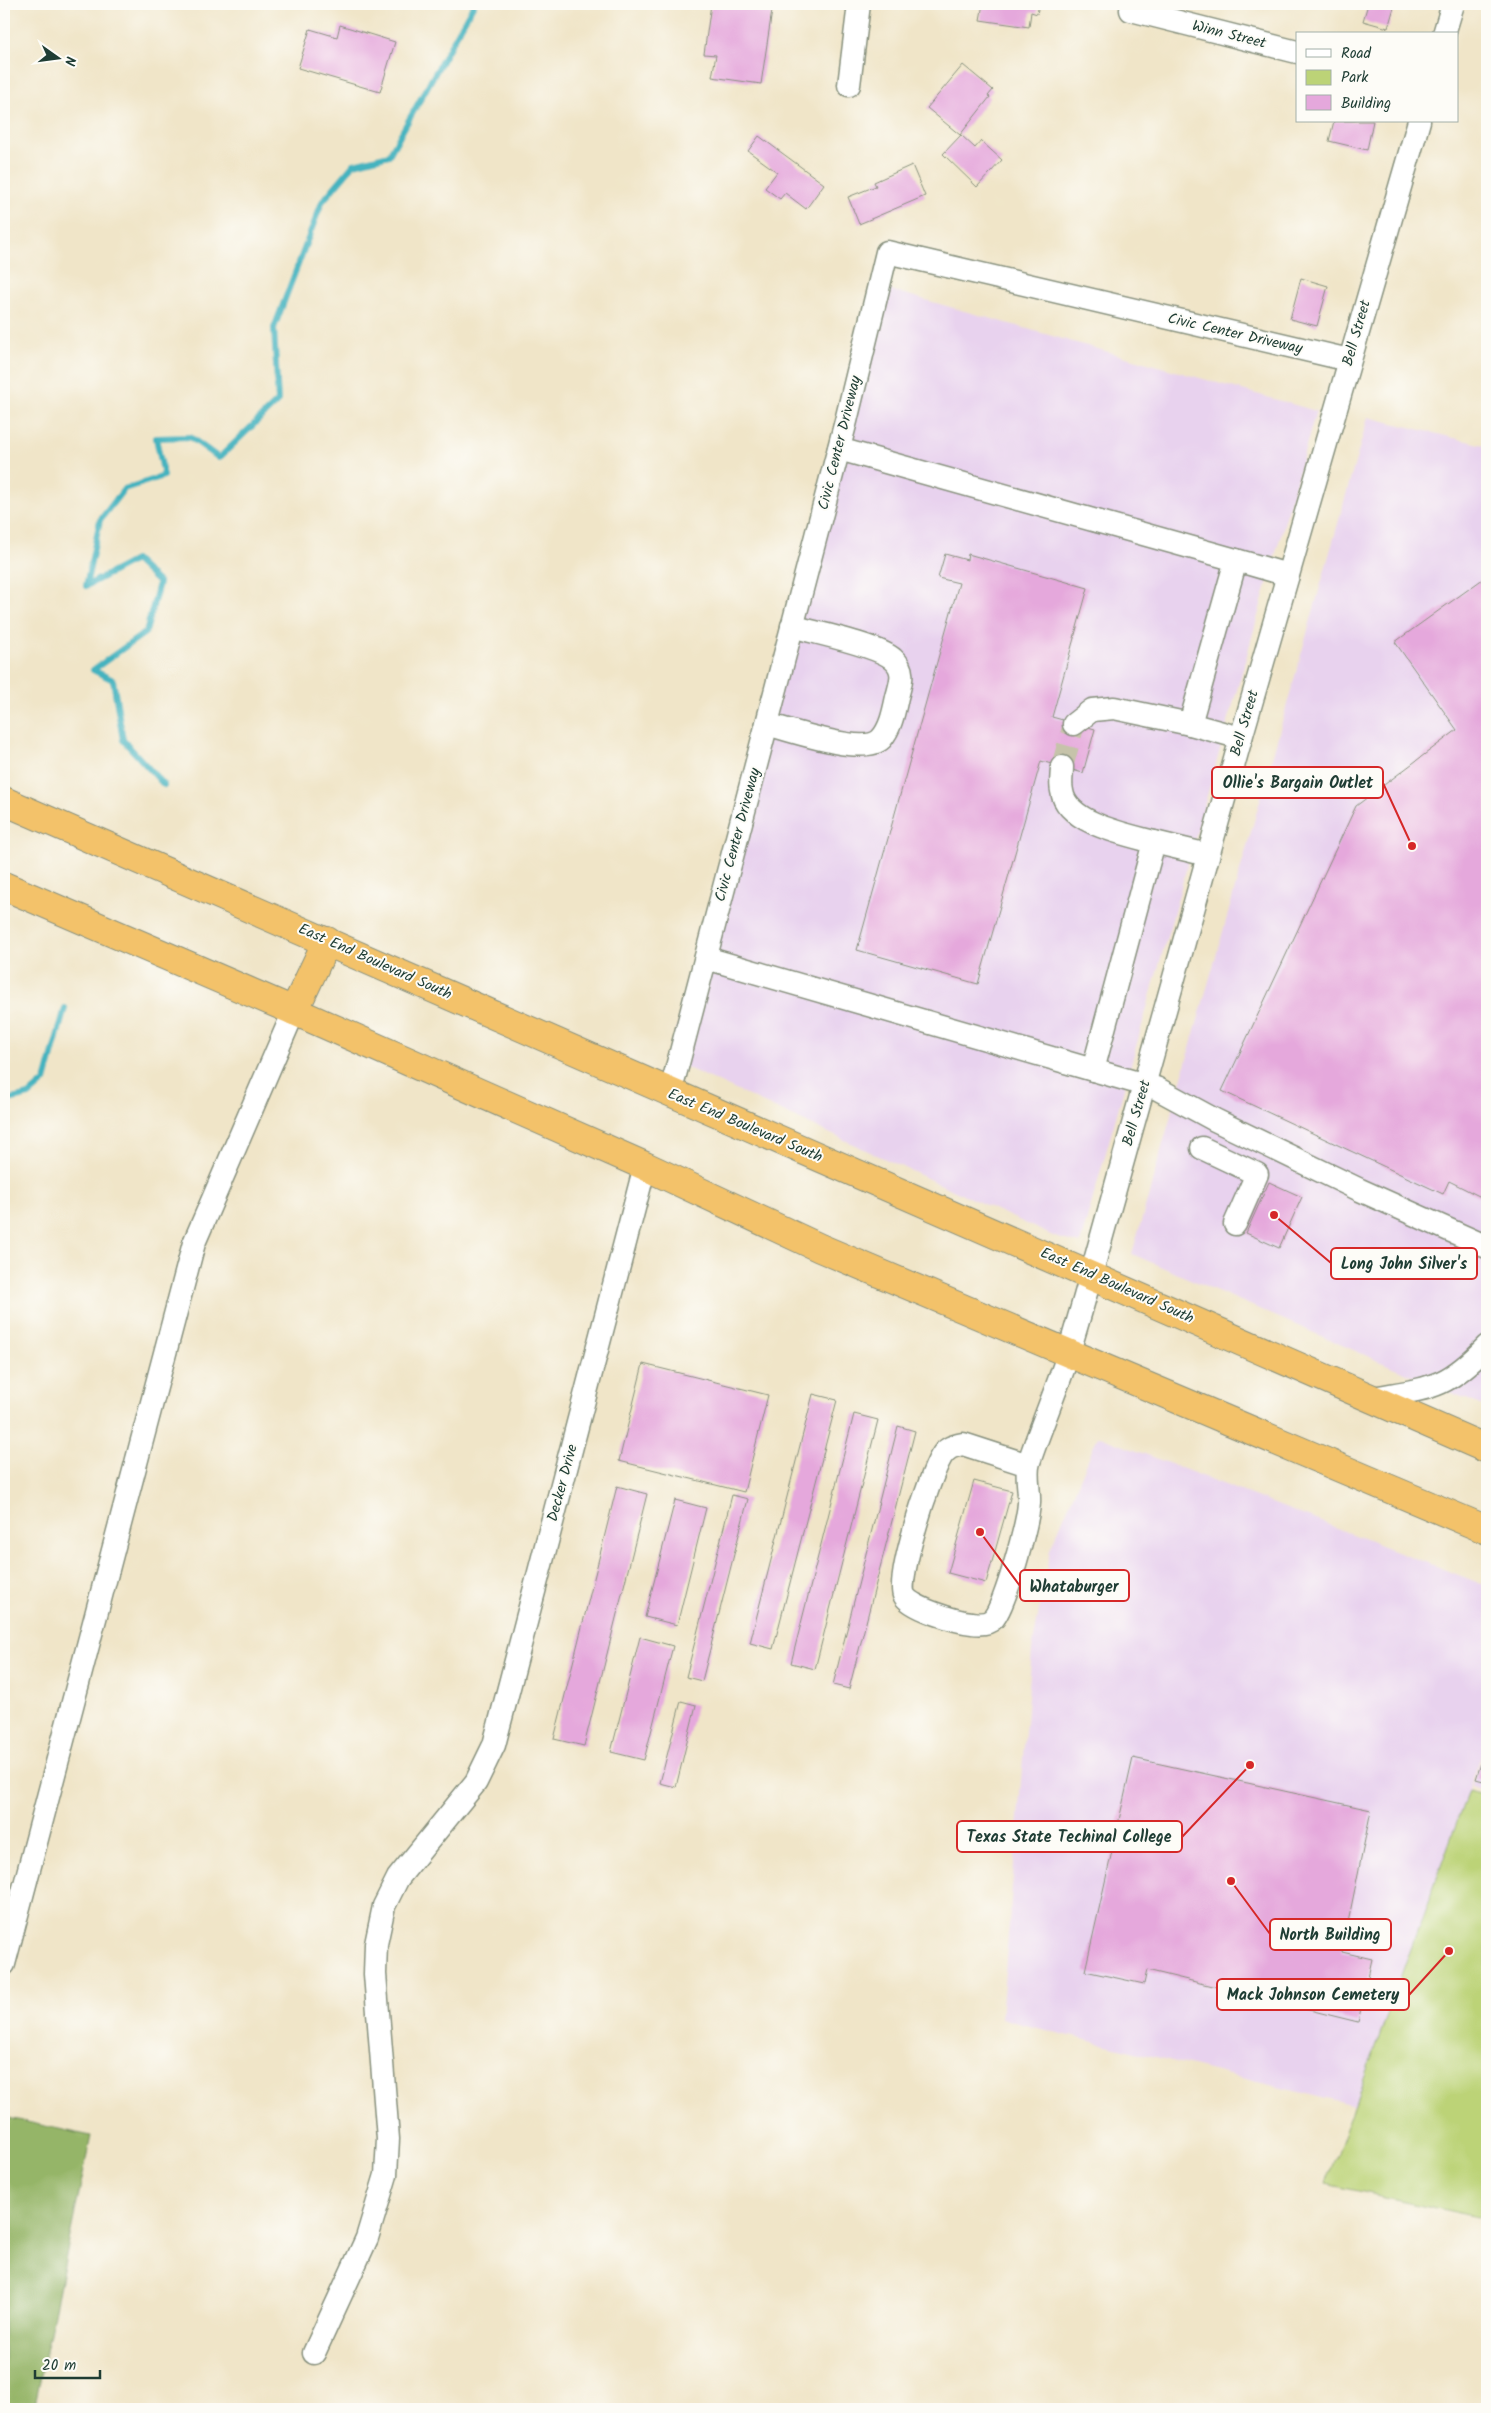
<svg xmlns="http://www.w3.org/2000/svg" width="1491" height="2413" font-family="Kalam,sans-serif">
	<rect width="100%" height="100%" fill="#fdfcf7"/>
	<filter id="ink" filterUnits="userSpaceOnUse"><feTurbulence type="fractalNoise" baseFrequency=".02" numOctaves="2"/><feDisplacementMap in="SourceGraphic" scale="10" xChannelSelector="R" yChannelSelector="G"/><feConvolveMatrix kernelMatrix="1 2 1 2 8 2 1 2 1" color-interpolation-filters="sRGB"/></filter>
	<filter id="wash" filterUnits="userSpaceOnUse"><feTurbulence type="fractalNoise" baseFrequency=".0096" numOctaves="4" result="noise"/><feDisplacementMap in="SourceGraphic" scale="20" xChannelSelector="R" yChannelSelector="G"/><feGaussianBlur stdDeviation="1.12" result="paint"/><feColorMatrix in="noise" values="0 0 0 0 0 0 0 0 0 0 0 0 0 0 0 0 0 1.4 0 .05"/><feComposite in="paint" operator="in"/></filter>
	<g filter="url(#wash)">
		<rect width="100%" height="100%" fill="#f0e5c8"/>
		<g fill="#e8d2ee">
			<path d="M883 288 1316 411 1080 1244 1055 1237 668 1059Z"/>
			<path d="M1368 417 1487 446V1408L1132 1254Z"/>
			<path d="M1098 1436 1487 1586V1739L1355 2106 1001 2019 1032 1650 1050 1550Z"/>
			<path d="M1487 1743V1792L1471 1787Z"/>
		</g>
		<path fill="#bcd377" stroke="#6e8856" d="M1468 1791 1487 1796V2219L1326 2184Z"/>
		<path fill="#95b568" stroke="#5a794e" d="M4 2117 91 2136 34 2409H4Z"/>
		<g fill="none" stroke-linecap="round" stroke-linejoin="round">
			<g stroke="#45b3bf" stroke-width="6">
				<path d="M164 785 123 740 113 680 93 670 146 632 159 583 135 560 86 586 100 520 124 489 164 476 156 438 190 437 219 458 278 401 274 328 322 202 354 164 389 155 474 4"/>
				<path d="M4 1101 29 1095 45 1081 65 1008"/>
			</g>
		</g>
		<g id="blocks">
			<g fill="#e5a8dc">
				<path d="M711 4H773L761 84 712 77 716 55 704 54Z"/>
				<path d="M983 4H1039L1037 14 1031 12 1029 27 980 20Z"/>
				<path d="M1368 4H1395L1388 28 1363 21Z"/>
				<path d="M340 25 395 42 380 92 298 68 310 29 337 37Z"/>
				<path d="M963 65 993 90 988 96 990 97 960 135 927 108Z"/>
				<path d="M1334 121H1373L1367 150 1329 141Z"/>
				<path d="M961 135 975 148 981 141 1002 160 977 187 943 154Z"/>
				<path d="M759 136 824 184 806 209 785 193 780 199 765 188 777 172 748 151Z"/>
				<path d="M912 165 925 196 859 224 848 197 876 186 874 182Z"/>
				<path d="M1301 278 1328 286 1317 326 1290 319Z"/>
				<path d="M945 554 967 560 968 554 1088 588 1052 717 1095 729 1083 773 1041 761 978 984 857 950 959 583 938 578Z"/>
				<path d="M1487 576V1200L1449 1181 1443 1194 1222 1091 1356 806 1457 730 1395 642Z"/>
				<path d="M1269 1182 1302 1197 1279 1248 1246 1233Z"/>
				<path d="M643 1364 768 1395 744 1492 619 1461Z"/>
				<path d="M813 1394 837 1400 773 1649 750 1643Z"/>
				<path d="M854 1414 878 1420 815 1669 791 1663Z"/>
				<path d="M898 1426 915 1431 849 1689 833 1685Z"/>
				<path d="M974 1481 1012 1491 986 1583 948 1573Z"/>
				<path d="M617 1486 647 1494 584 1746 554 1739Z"/>
				<path d="M732 1495 748 1499 702 1681 686 1677Z"/>
				<path d="M675 1500 706 1508 677 1625 645 1617Z"/>
				<path d="M640 1637 673 1646 644 1760 611 1752Z"/>
				<path d="M681 1701 696 1705 676 1787 660 1783Z"/>
				<path d="M1487 1745V1782L1476 1779Z"/>
				<path d="M1133 1758 1371 1810 1342 1952 1372 1959 1358 2022 1147 1970 1144 1984 1085 1971Z"/>
			</g>
		</g>
	</g>
	<g filter="url(#ink)">
		<use href="#blocks" fill-opacity="0" stroke="#88917e" stroke-width="1"/>
		<g fill="none" stroke-linecap="round" stroke-linejoin="round">
			<path stroke="#c6c3aa" stroke-width="22" stroke-dasharray="22 11" stroke-linecap="butt" d="M1062 767 1074 724"/>
			<g stroke="#88917e" stroke-width="25">
				<g id="minor">
					<path d="M1131 10 1297 52"/>
					<path d="M1444 34 1453 4"/>
					<path d="M849 85 859 4"/>
					<path d="M839 449 1236 560"/>
					<path d="M767 724C789 730 864 756 881 739 891 728 894 711 897 697 901 682 906 670 893 659 878 645 815 633 792 626"/>
					<path d="M1074 724 1092 710 1114 708 1190 724"/>
					<path d="M1241 738 1190 724 1236 560 1288 575"/>
					<path d="M1062 767C1062 775 1060 783 1062 791 1066 823 1128 835 1154 842"/>
					<path d="M1208 855 1154 842 1093 1070 1156 1088 1215 1120 1360 1190 1487 1247"/>
					<path d="M706 958 1093 1070"/>
					<path d="M670 1094 846 421 887 252 1349 360"/>
					<path d="M1202 1148 1257 1174 1235 1224"/>
					<path d="M1372 1398C1429 1388 1445 1390 1487 1346"/>
					<path d="M1028 1465 963 1444C953 1446 946 1448 941 1457 930 1475 896 1578 904 1595 910 1608 958 1622 972 1623 979 1624 988 1624 993 1619 1005 1607 1028 1522 1029 1503 1030 1490 1025 1474 1029 1462 1041 1426 1056 1391 1068 1355 1076 1328 1084 1301 1091 1275L1241 738 1419 121"/>
					<path d="M4 1964 194 1243 294 1011"/>
					<path d="M314 2353 367 2238 386 2175 388 2139 375 1974 376 1944 384 1906 398 1878 476 1782 494 1745 645 1166"/>
				</g>
			</g>
			<g stroke="#88917e" stroke-width="30">
				<g id="highway">
					<path d="M4 801 1487 1449"/>
					<path d="M4 886 294 1011 645 1166 820 1248 1487 1530"/>
					<path d="M294 1011 327 941"/>
				</g>
			</g>
			<use href="#minor" stroke="#fff" stroke-width="22"/>
			<use href="#highway" stroke="#f3c26a" stroke-width="28"/>
		</g>
	</g>
	<g text-anchor="middle" dominant-baseline="central" stroke-width="4" stroke-linejoin="round" paint-order="stroke">
		<g font-size="15" fill="#1f3d34" stroke="#fdfcf7">
			<text transform="translate(1229 35) rotate(14)">Winn Street</text>
			<text transform="translate(1357 333) rotate(-74)">Bell Street</text>
			<text transform="translate(1235 334) rotate(13)">Civic Center Driveway</text>
			<text transform="translate(840 443) rotate(-76)">Civic Center Driveway</text>
			<text transform="translate(1245 723) rotate(-74)">Bell Street</text>
			<text transform="translate(738 835) rotate(-75)">Civic Center Driveway</text>
			<text transform="translate(375 962) rotate(24)">East End Boulevard South</text>
			<text transform="translate(1137 1113) rotate(-74)">Bell Street</text>
			<text transform="translate(745 1126) rotate(23)">East End Boulevard South</text>
			<text transform="translate(1117 1286) rotate(24)">East End Boulevard South</text>
			<text transform="translate(563 1483) rotate(-75)">Decker Drive</text>
		</g>
	</g>
	<path fill="none" stroke="#d62828" stroke-width="2" d="M1412 846L1383 783M1274 1215L1331 1263M980 1532L1020 1586M1250 1765L1182 1837M1231 1881L1270 1934M1449 1951L1409 1995"/>
	<g fill="#d62828" stroke="#fdfcf7" stroke-width="2">
		<circle cx="1412" cy="846" r="5"/>
		<circle cx="1274" cy="1215" r="5"/>
		<circle cx="980" cy="1532" r="5"/>
		<circle cx="1250" cy="1765" r="5"/>
		<circle cx="1231" cy="1881" r="5"/>
		<circle cx="1449" cy="1951" r="5"/>
	</g>
	<g fill="#fdfcf7" stroke="#d62828" stroke-width="2">
		<rect x="1212" y="767" width="171" height="31" rx="5"/>
		<rect x="1331" y="1248" width="146" height="31" rx="5"/>
		<rect x="1020" y="1570" width="109" height="31" rx="5"/>
		<rect x="957" y="1821" width="225" height="31" rx="5"/>
		<rect x="1270" y="1919" width="121" height="31" rx="5"/>
		<rect x="1217" y="1979" width="192" height="31" rx="5"/>
	</g>
	<g font-size="16" text-anchor="middle" font-weight="bold" fill="#1f3d34">
		<text x="1298" y="788">Ollie's Bargain Outlet</text>
		<text x="1404" y="1269">Long John Silver's</text>
		<text x="1074" y="1592">Whataburger</text>
		<text x="1069" y="1842">Texas State Techinal College</text>
		<text x="1330" y="1940">North Building</text>
		<text x="1313" y="2000">Mack Johnson Cemetery</text>
	</g>
	<rect width="1491" height="2413" fill="none" stroke="#fdfcf7" stroke-width="20"/>
	<rect x="1296" y="32" width="162" height="90" fill="#fdfcf7" stroke="#a4b0a9"/>
	<rect x="1306" y="49" width="25" height="8" fill="#ffffff" stroke="#a4b0a9"/>
	<text x="1341" y="58" font-size="15" fill="#1f3d34">Road</text>
	<rect x="1306" y="70" width="25" height="15" fill="#bcd377" stroke="#a4b0a9"/>
	<text x="1341" y="82" font-size="15" fill="#1f3d34">Park</text>
	<rect x="1306" y="95" width="25" height="15" fill="#e5a8dc" stroke="#a4b0a9"/>
	<text x="1341" y="108" font-size="15" fill="#1f3d34">Building</text>
	<g transform="translate(58 58) rotate(104)" stroke="#fdfcf7" stroke-width="4" paint-order="stroke">
	<path d="M0-4L9 19L0 12L-9 19Z" fill="#1f3d34"/>
	<text y="-8" font-size="14" font-weight="bold" text-anchor="middle" fill="#1f3d34">N</text>
	</g>
	<path d="M35 2370v8h65v-8" fill="none" stroke="#1f3d34" stroke-width="2.5"/>
	<text x="42" y="2370" font-size="15" fill="#1f3d34" stroke="#fdfcf7" stroke-width="4" paint-order="stroke">20 m</text>
</svg>
